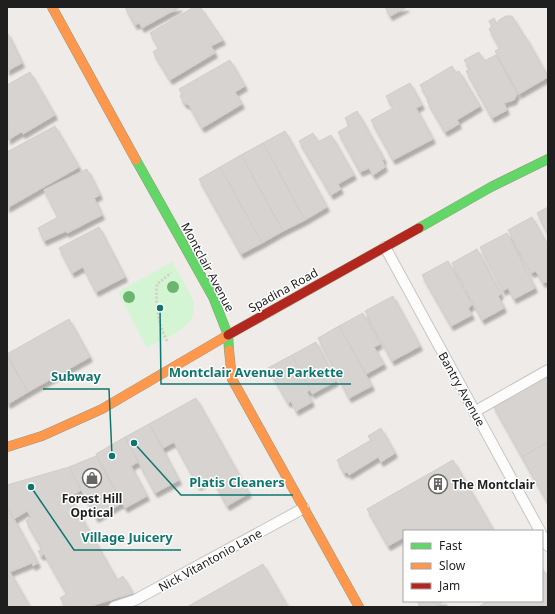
<svg xmlns="http://www.w3.org/2000/svg" width="555" height="614" font-family="'Noto Sans',sans-serif">
	<defs>
		<filter id="shadow"><feDropShadow dx="2.5" dy="4.5" stdDeviation="1" flood-color="#0004"/></filter>
	</defs>
	<rect width="100%" height="100%" fill="#eeebe8"/>
	<path fill="#d4f5d3" d="M172 262C178 273 185 283 190 294 206 325 169 336 147 348L118 292Z"/>
	<g fill="#d6d3d0" stroke="#d1cdc9" filter="url(#shadow)">
		<path d="M125 7H180L142 28 139 23 135 25Z"/>
		<path d="M194 7 199 9 201 8 223 40 211 46 215 53 170 80 153 52 159 48 150 33Z"/>
		<path d="M385 7H407L390 16Z"/>
		<path d="M506 16H512L524 36H525L548 77 519 94 495 51 500 48 489 29 492 27 489 21 494 18 497 24 499 20Z"/>
		<path d="M7 32 22 63 7 71Z"/>
		<path d="M479 52 484 61 496 55 517 94 514 100 504 103 507 110 492 118 466 71 470 69 464 60Z"/>
		<path d="M230 60 245 86 235 92 242 104 202 128 189 105 184 103 180 96 182 94 179 89Z"/>
		<path d="M452 66 456 73 459 71 480 106 457 120 459 124 445 132 427 101 429 100 420 85Z"/>
		<path d="M30 72 55 115 23 134 21 132 8 140 7 85Z"/>
		<path d="M410 83 422 105 416 108 433 139 393 160 371 120 393 108 386 96Z"/>
		<path d="M357 111 384 159 382 160 385 167 373 175 369 168 360 172 338 132 349 126 345 118Z"/>
		<path d="M55 126 79 167 7 208V152Z"/>
		<path d="M285 131 327 207 305 220 263 143Z"/>
		<path d="M313 133 318 142 331 135 354 175 338 184 341 189 331 195 299 141Z"/>
		<path d="M263 143 305 220 283 231 241 155Z"/>
		<path d="M241 155 283 231 262 243 220 167Z"/>
		<path d="M220 167 262 243 241 254 199 179Z"/>
		<path d="M87 169 100 195 94 198 102 215 67 233 66 231 44 241 38 228 58 217 44 190Z"/>
		<path d="M548 207V234L537 213Z"/>
		<path d="M532 217 548 246V281L543 283 536 271 531 273 508 230Z"/>
		<path d="M99 227 125 277 96 292 83 267 72 273 59 248Z"/>
		<path d="M507 233 535 288 514 299 508 288 503 291 480 247Z"/>
		<path d="M477 249 501 294 498 296 504 308 482 320 452 263Z"/>
		<path d="M448 261 472 305 468 308 472 315 451 326 422 275Z"/>
		<path d="M393 296 420 346 392 361 365 311Z"/>
		<path d="M363 313 380 344 374 347 384 364 366 374 339 326Z"/>
		<path d="M69 319 90 357 28 392 7 354Z"/>
		<path d="M339 326 372 386 349 398 318 338Z"/>
		<path d="M316 342 336 381 312 394 292 355Z"/>
		<path d="M292 355 310 390 307 392 312 402 296 411 291 401 288 403 268 368Z"/>
		<path d="M7 356 28 392 8 404 7 402Z"/>
		<path d="M548 374V442L522 457 493 405Z"/>
		<path d="M196 398 249 493 227 506 212 478 198 486 174 442 163 448 149 424Z"/>
		<path d="M149 424 179 480 155 493 125 437Z"/>
		<path d="M381 428 395 453 381 462 378 457 349 475 347 472 344 473 337 460 371 440 368 436Z"/>
		<path d="M125 437 138 462 131 466 147 496 125 508 96 454Z"/>
		<path d="M548 442V503L522 457Z"/>
		<path d="M96 456 122 503 96 518 69 467Z"/>
		<path d="M453 460 494 531H404V537L388 546 367 509Z"/>
		<path d="M69 467 81 490 70 497 117 580 123 576 133 593 88 607H66L60 598 67 594 44 554 41 556 38 551 42 549 26 521 31 517 27 511 14 519 7 506V485Z"/>
		<path d="M7 506 38 563 33 566 32 563 10 572 30 607H7Z"/>
		<path d="M263 564 288 607H187Z"/>
		<path d="M543 569 548 578V607H478L488 601H542Z"/>
		<path d="M417 601H445L434 607H420Z"/>
	</g>
	<g fill="none" stroke-linecap="round" stroke-linejoin="round">
		<g stroke="#c6c5c4" stroke-width="12">
			<g id="lane">
				<path d="M385 247 540 531"/>
				<path d="M474 412 548 370"/>
				<path d="M542 535 548 546"/>
				<path d="M114 607 135 600 304 508"/>
			</g>
		</g>
		<g stroke="#97987e" stroke-width="10">
			<g id="fast">
				<path d="M136 160 213 297 228 335 229 350"/>
				<path d="M419 228 491 187 548 159"/>
			</g>
		</g>
		<g stroke="#97987e" stroke-width="10">
			<g id="slow">
				<path d="M52 7 136 160"/>
				<path d="M229 350 232 379 359 607"/>
				<path d="M7 447 42 436 102 409 228 335"/>
			</g>
		</g>
		<g stroke="#97987e" stroke-width="10">
			<path id="jam" d="M228 335 419 228"/>
		</g>
		<path stroke="#d7c8c6" stroke-width="2.5" stroke-dasharray="2 2" stroke-linecap="butt" d="M167 341C158 323 155 304 157 284L171 273"/>
		<use href="#lane" stroke="#fcfcfc" stroke-width="10"/>
		<use href="#fast" stroke="#63d668" stroke-width="9"/>
		<use href="#slow" stroke="#ff974d" stroke-width="9"/>
		<use href="#jam" stroke="#b3261e" stroke-width="9"/>
	</g>
	<g fill="#6cb56e">
		<circle cx="173" cy="287" r="6"/>
		<circle cx="129" cy="297" r="6"/>
	</g>
	<defs>
		<g id="shop-ring" transform="scale(1)"><circle r="9.5" fill="#fff" stroke="#676665" stroke-width="1.5"/><path d="M-5-2.5h2.3a2.7 3.5 0 0 1 5.4 0H5L5.5 6h-11ZM-1.5-2.5h3a1.5 2.3 0 0 0-3 0Z" fill="#676665"/></g>
		<g id="building-ring" transform="scale(1)"><circle r="9.5" fill="#fff" stroke="#676665" stroke-width="1.5"/><path d="M-4-6H4V6H1V3H-1V6H-4ZM-2.5-4.3h1.7v1.8h-1.7ZM.8-4.3h1.7v1.8H.8ZM-2.5-1h1.7V.8h-1.7ZM.8-1h1.7V.8H.8Z" fill="#676665"/></g>
	</defs>
	<g fill-rule="evenodd">
		<use href="#shop-ring" x="92" y="478"/>
		<use href="#building-ring" x="438" y="484"/>
	</g>
	<g text-anchor="middle" dominant-baseline="central" stroke-width="3" stroke-linejoin="round" paint-order="stroke">
		<g font-size="12" fill="#1f1f1f" stroke="#fff">
			<text transform="translate(208 267) rotate(62)">Montclair Avenue</text>
			<text transform="translate(283 290) rotate(-29)">Spadina Road</text>
			<text transform="translate(462 389) rotate(61)">Bantry Avenue</text>
			<text transform="translate(210 560) rotate(-29)">Nick Vitantonio Lane</text>
		</g>
		<g font-size="12" font-weight="bold" fill="#1f1f1f" stroke="#fff" text-anchor="start">
			<text x="452" y="484">The Montclair</text>
			<text x="92" y="498" text-anchor="middle">Forest Hill<tspan x="92" dy="14">Optical</tspan></text>
		</g>
	</g>
	<path fill="none" stroke="#0f766e" stroke-width="1.5" d="M160 308L161 384H351M112 456L109 389H43M134 443L181 495H293M31 487L74 550H181"/>
	<g fill="#0f766e" stroke="#fff" stroke-width="1.5">
		<circle cx="160" cy="308" r="4"/>
		<circle cx="112" cy="456" r="4"/>
		<circle cx="134" cy="443" r="4"/>
		<circle cx="31" cy="487" r="4"/>
	</g>
	<g font-size="13" text-anchor="middle" font-weight="bold" fill="#0f766e" stroke="#fff" stroke-width="3" stroke-linejoin="round" paint-order="stroke">
		<text x="256" y="377">Montclair Avenue Parkette</text>
		<text x="76" y="381">Subway</text>
		<text x="237" y="487">Platis Cleaners</text>
		<text x="127" y="542">Village Juicery</text>
	</g>
	<rect width="555" height="614" fill="none" stroke="#1f1f1f" stroke-width="16"/>
	<rect x="403" y="530" width="140" height="72" fill="#ffffff" stroke="#a5a5a5"/>
	<rect x="411" y="543" width="20" height="6" fill="#63d668" stroke="#a5a5a5"/>
	<text x="439" y="550" font-size="12" fill="#1f1f1f">Fast</text>
	<rect x="411" y="563" width="20" height="6" fill="#ff974d" stroke="#a5a5a5"/>
	<text x="439" y="570" font-size="12" fill="#1f1f1f">Slow</text>
	<rect x="411" y="583" width="20" height="6" fill="#b3261e" stroke="#a5a5a5"/>
	<text x="439" y="590" font-size="12" fill="#1f1f1f">Jam</text>
</svg>
